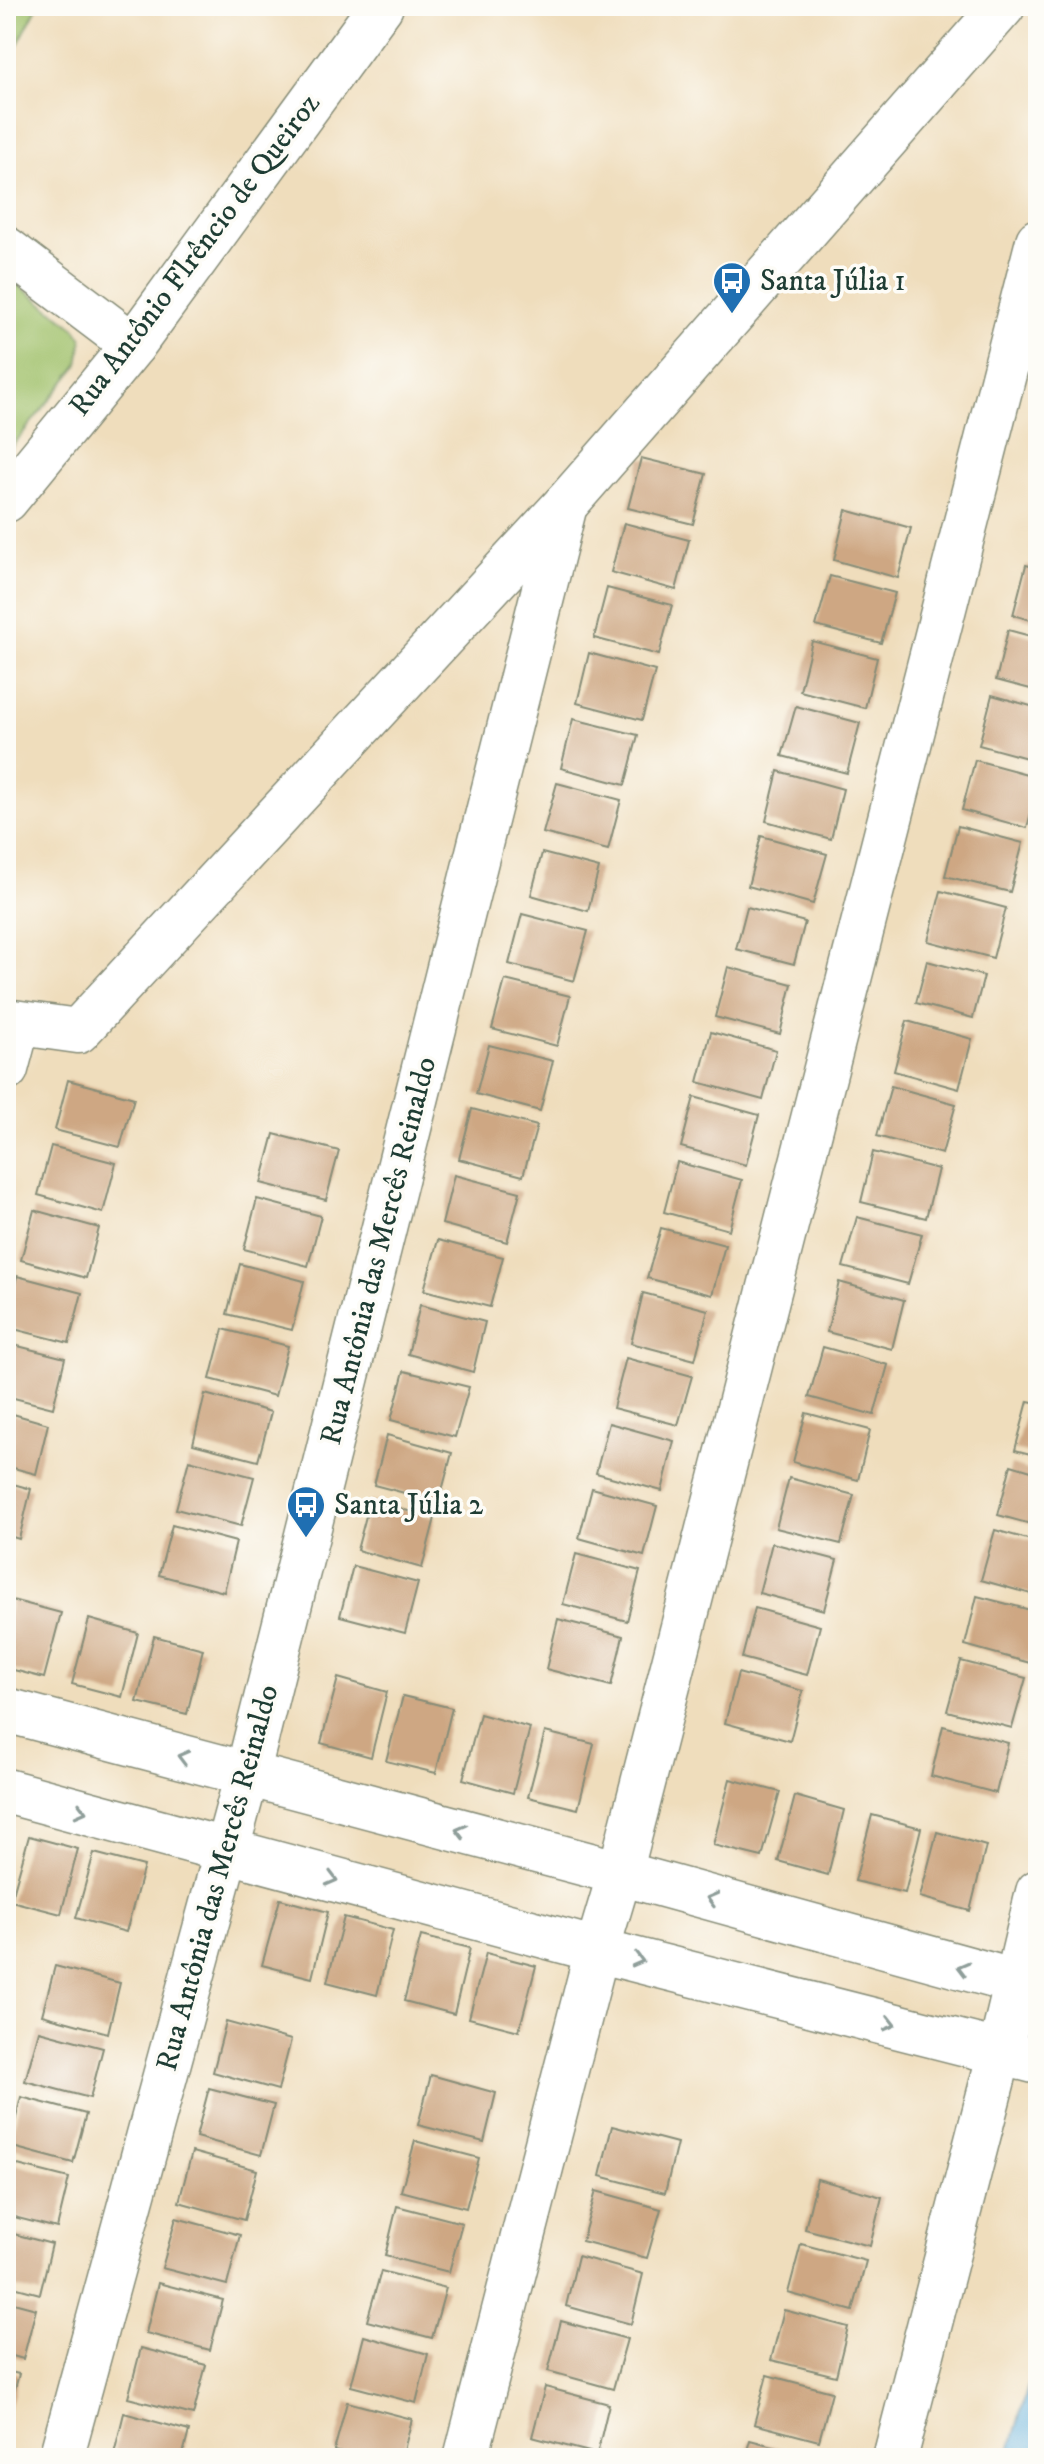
<svg xmlns="http://www.w3.org/2000/svg" width="1044" height="2464" font-family="'IM FELL DW Pica',serif">
	<rect width="100%" height="100%" fill="#fdfcf7"/>
	<filter id="ink" filterUnits="userSpaceOnUse"><feTurbulence type="fractalNoise" baseFrequency=".0125" numOctaves="2"/><feDisplacementMap in="SourceGraphic" scale="16" xChannelSelector="R" yChannelSelector="G"/><feConvolveMatrix kernelMatrix="1 2 1 2 8 2 1 2 1" color-interpolation-filters="sRGB"/></filter>
	<filter id="wash" filterUnits="userSpaceOnUse"><feTurbulence type="fractalNoise" baseFrequency=".006" numOctaves="4" result="noise"/><feDisplacementMap in="SourceGraphic" scale="32" xChannelSelector="R" yChannelSelector="G"/><feGaussianBlur stdDeviation="1.8" result="paint"/><feColorMatrix in="noise" values="0 0 0 0 0 0 0 0 0 0 0 0 0 0 0 0 0 1.4 0 .05"/><feComposite in="paint" operator="in"/></filter>
	<g filter="url(#wash)">
		<rect width="100%" height="100%" fill="#efddbc"/>
		<g fill="#9ebf68" stroke="#5e7e4e" stroke-width="2">
			<path d="M6 6H38L6 67Z"/>
			<path d="M6 276 74 327 82 339 78 365 6 454Z"/>
		</g>
		<path fill="#62afdb" stroke="#407688" stroke-width="2" d="M1038 2350V2458H1008Z"/>
		<g id="blocks">
			<g fill="#cea783">
				<path d="M641 458 706 474 693 524 628 508Z"/>
				<path d="M846 510 911 528 898 578 834 560Z"/>
				<path d="M624 523 689 540 676 590 611 572Z"/>
				<path d="M1026 565 1038 568V622L1013 615Z"/>
				<path d="M830 576 895 593 881 643 816 626Z"/>
				<path d="M607 588 672 605 659 655 594 638Z"/>
				<path d="M1008 630 1038 638V691L996 680Z"/>
				<path d="M812 641 877 658 865 708 800 691Z"/>
				<path d="M589 653 655 671 642 720 577 703Z"/>
				<path d="M992 695 1038 708V761L979 745Z"/>
				<path d="M796 706 860 723 847 773 782 756Z"/>
				<path d="M573 719 638 735 625 785 561 768Z"/>
				<path d="M975 760 1038 777V786L1027 828 962 810Z"/>
				<path d="M778 771 843 789 831 839 766 821Z"/>
				<path d="M557 783 621 800 608 850 543 833Z"/>
				<path d="M958 826 1023 843 1010 892 945 876Z"/>
				<path d="M761 836 827 854 813 904 748 886Z"/>
				<path d="M542 853 599 868 588 911 531 895Z"/>
				<path d="M941 891 1006 908 993 958 928 941Z"/>
				<path d="M747 907 805 922 794 964 736 949Z"/>
				<path d="M522 914 588 931 574 981 509 964Z"/>
				<path d="M927 961 984 976 973 1018 916 1003Z"/>
				<path d="M728 967 792 984 780 1034 715 1017Z"/>
				<path d="M505 980 570 996 557 1046 492 1029Z"/>
				<path d="M907 1021 972 1039 959 1089 894 1071Z"/>
				<path d="M711 1032 776 1050 763 1100 698 1082Z"/>
				<path d="M489 1045 553 1061 540 1111 476 1094Z"/>
				<path d="M68 1080 134 1098 120 1147 55 1130Z"/>
				<path d="M891 1086 956 1104 942 1154 877 1136Z"/>
				<path d="M694 1097 759 1115 746 1165 681 1147Z"/>
				<path d="M472 1109 537 1126 523 1176 459 1159Z"/>
				<path d="M274 1134 339 1151 326 1200 261 1183Z"/>
				<path d="M51 1146 116 1163 103 1213 38 1195Z"/>
				<path d="M873 1152 938 1169 926 1218 861 1202Z"/>
				<path d="M677 1162 742 1180 729 1230 664 1212Z"/>
				<path d="M454 1175 520 1192 507 1242 442 1224Z"/>
				<path d="M257 1199 321 1216 308 1266 244 1249Z"/>
				<path d="M34 1210 99 1228 86 1278 21 1260Z"/>
				<path d="M857 1217 922 1234 908 1284 843 1267Z"/>
				<path d="M661 1228 725 1245 712 1295 647 1278Z"/>
				<path d="M438 1240 503 1257 490 1307 424 1290Z"/>
				<path d="M240 1264 304 1281 292 1330 227 1314Z"/>
				<path d="M17 1276 82 1293 69 1343 6 1327Z"/>
				<path d="M839 1282 904 1300 892 1349 827 1332Z"/>
				<path d="M643 1293 708 1310 695 1360 631 1343Z"/>
				<path d="M420 1305 485 1322 473 1372 408 1354Z"/>
				<path d="M223 1329 288 1346 275 1396 210 1379Z"/>
				<path d="M6 1343 65 1358 53 1408 6 1396Z"/>
				<path d="M823 1347 888 1365 874 1415 809 1397Z"/>
				<path d="M626 1358 692 1376 678 1425 613 1408Z"/>
				<path d="M404 1371 469 1387 455 1437 391 1420Z"/>
				<path d="M205 1394 271 1412 258 1461 193 1444Z"/>
				<path d="M1028 1401 1038 1403V1456L1015 1450Z"/>
				<path d="M6 1412 48 1424 36 1474 6 1466Z"/>
				<path d="M806 1413 870 1430 858 1480 793 1462Z"/>
				<path d="M609 1423 674 1441 662 1491 596 1473Z"/>
				<path d="M387 1435 452 1453 439 1502 374 1485Z"/>
				<path d="M189 1460 254 1477 241 1526 176 1509Z"/>
				<path d="M1011 1465 1038 1473V1526L998 1515Z"/>
				<path d="M789 1478 854 1495 841 1544 776 1528Z"/>
				<path d="M6 1482 31 1489 19 1539 6 1535Z"/>
				<path d="M592 1488 657 1506 644 1556 579 1538Z"/>
				<path d="M370 1501 435 1518 422 1568 357 1550Z"/>
				<path d="M172 1525 236 1542 224 1592 159 1575Z"/>
				<path d="M995 1530 1038 1542V1596L981 1580Z"/>
				<path d="M772 1543 837 1560 824 1610 759 1593Z"/>
				<path d="M576 1554 640 1571 627 1621 563 1604Z"/>
				<path d="M353 1566 418 1583 405 1633 340 1616Z"/>
				<path d="M977 1596 1038 1612V1630L1030 1663 965 1645Z"/>
				<path d="M12 1600 61 1613 44 1678 6 1668V1624Z"/>
				<path d="M755 1608 820 1626 807 1675 742 1658Z"/>
				<path d="M89 1619 138 1633 122 1697 72 1684Z"/>
				<path d="M558 1619 623 1636 611 1686 546 1669Z"/>
				<path d="M154 1636 203 1649 187 1714 137 1702Z"/>
				<path d="M961 1661 1026 1678 1012 1728 947 1711Z"/>
				<path d="M738 1673 803 1691 790 1741 725 1723Z"/>
				<path d="M338 1678 387 1692 371 1757 321 1743Z"/>
				<path d="M403 1696 452 1708 436 1773 386 1761Z"/>
				<path d="M480 1714 530 1728 513 1793 463 1779Z"/>
				<path d="M943 1726 1008 1743 996 1793 931 1776Z"/>
				<path d="M545 1732 594 1744 578 1809 528 1797Z"/>
				<path d="M730 1779 780 1792 762 1857 713 1845Z"/>
				<path d="M795 1796 844 1810 828 1875 778 1861Z"/>
				<path d="M872 1815 921 1828 905 1893 855 1881Z"/>
				<path d="M937 1832 986 1846 970 1911 920 1897Z"/>
				<path d="M29 1836 78 1849 61 1914 11 1901Z"/>
				<path d="M94 1853 144 1866 126 1932 76 1918Z"/>
				<path d="M280 1899 328 1912 312 1978 262 1965Z"/>
				<path d="M344 1917 393 1930 377 1995 327 1982Z"/>
				<path d="M421 1936 470 1948 454 2014 404 2001Z"/>
				<path d="M486 1953 536 1966 519 2031 469 2018Z"/>
				<path d="M55 1966 120 1983 108 2033 42 2015Z"/>
				<path d="M226 2022 291 2040 278 2090 213 2072Z"/>
				<path d="M39 2031 103 2048 90 2098 25 2081Z"/>
				<path d="M431 2075 496 2093 484 2142 418 2125Z"/>
				<path d="M209 2088 274 2105 261 2155 196 2137Z"/>
				<path d="M21 2097 86 2114 73 2163 9 2146Z"/>
				<path d="M612 2126 677 2143 665 2193 600 2176Z"/>
				<path d="M415 2141 479 2158 466 2208 401 2191Z"/>
				<path d="M192 2152 257 2170 244 2220 179 2202Z"/>
				<path d="M6 2162 69 2178 57 2228 6 2215Z"/>
				<path d="M817 2179 882 2197 870 2246 805 2229Z"/>
				<path d="M596 2191 661 2209 647 2258 582 2241Z"/>
				<path d="M397 2206 462 2223 449 2272 385 2256Z"/>
				<path d="M176 2218 240 2235 227 2285 162 2268Z"/>
				<path d="M6 2232 52 2244 40 2294 6 2285Z"/>
				<path d="M801 2244 866 2261 853 2311 788 2293Z"/>
				<path d="M578 2256 643 2274 631 2324 566 2306Z"/>
				<path d="M381 2271 446 2288 432 2338 367 2321Z"/>
				<path d="M158 2283 223 2300 210 2350 146 2333Z"/>
				<path d="M6 2301 36 2309 23 2359 6 2354Z"/>
				<path d="M784 2310 848 2327 836 2376 771 2360Z"/>
				<path d="M561 2321 627 2339 613 2389 548 2371Z"/>
				<path d="M364 2336 428 2354 416 2403 351 2386Z"/>
				<path d="M141 2348 206 2365 193 2415 128 2398Z"/>
				<path d="M6 2371 19 2374 7 2419H6Z"/>
				<path d="M767 2375 832 2392 819 2441 754 2424Z"/>
				<path d="M545 2387 609 2404 597 2454 532 2437Z"/>
				<path d="M347 2402 412 2419 402 2458H361L334 2451Z"/>
				<path d="M124 2413 189 2431 182 2458H113Z"/>
				<path d="M750 2440 814 2457V2458H745Z"/>
			</g>
		</g>
	</g>
	<g filter="url(#ink)">
		<use href="#blocks" fill-opacity="0" stroke="#878d78" stroke-width="2"/>
		<g fill="none" stroke-linecap="round" stroke-linejoin="round">
			<g stroke="#878d78" stroke-width="47">
				<g id="minor">
					<path d="M6 249 133 345"/>
					<path d="M6 500 133 345 381 6"/>
					<path d="M6 1021 78 1031 565 505 1003 6"/>
					<path d="M6 1069 18 1024"/>
					<path d="M6 1710 620 1873 1038 1988"/>
					<path d="M6 1791 597 1950 1038 2062"/>
					<path d="M61 2458 247 1775 565 505"/>
					<path d="M466 2458 597 1950 620 1873 1038 241"/>
					<path d="M895 2458 1000 2052 1038 1892"/>
				</g>
			</g>
			<use href="#minor" stroke="#fff" stroke-width="44"/>
		</g>
		<defs><path id="oneway-chevron" d="M-2-3.5L2.5 0L-2 3.5" fill="none" stroke-width="1.6" stroke-linecap="round" stroke-linejoin="round" transform="scale(2)"/></defs>
		<g stroke="#8f9e9a">
			<use href="#oneway-chevron" transform="translate(183 1757) rotate(-165)"/>
			<use href="#oneway-chevron" transform="translate(81 1811) rotate(15)"/>
			<use href="#oneway-chevron" transform="translate(461 1831) rotate(-165)"/>
			<use href="#oneway-chevron" transform="translate(332 1879) rotate(15)"/>
			<use href="#oneway-chevron" transform="translate(712 1899) rotate(-165)"/>
			<use href="#oneway-chevron" transform="translate(638 1960) rotate(14)"/>
			<use href="#oneway-chevron" transform="translate(963 1968) rotate(-165)"/>
			<use href="#oneway-chevron" transform="translate(890 2024) rotate(14)"/>
		</g>
	</g>
	<defs>
		<g id="bus-pin" transform="scale(2)"><path d="M0 17L-7.5 6A9.5 9.5 0 1 1 7.5 6Z" fill="#1f6fb2" stroke="#fdfcf7"/><path d="M-5-6H5V4H4V6H2V4H-2V6H-4V4H-5ZM-3.5-4V0h7V-4ZM-3.5 1.2v1.5H-2V1.2ZM2 1.2v1.5H3.5V1.2Z" fill="#fff"/></g>
	</defs>
	<g fill-rule="evenodd">
		<use href="#bus-pin" x="732" y="281"/>
		<use href="#bus-pin" x="306" y="1505"/>
	</g>
	<g text-anchor="middle" dominant-baseline="central" stroke-width="7" stroke-linejoin="round" paint-order="stroke">
		<g font-size="30" fill="#1f3d34" stroke="#fdfcf7">
			<text transform="translate(195 255) rotate(-53)">Rua Antônio Flrêncio de Queiroz</text>
			<text transform="translate(379 1251) rotate(-76)">Rua Antônia das Mercês Reinaldo</text>
			<text transform="translate(218 1878) rotate(-75)">Rua Antônia das Mercês Reinaldo</text>
		</g>
		<g font-size="30" fill="#1f3d34" stroke="#fdfcf7" text-anchor="start">
			<text x="760" y="281">Santa Júlia 1</text>
			<text x="334" y="1505">Santa Júlia 2</text>
		</g>
	</g>
	<rect width="1044" height="2464" fill="none" stroke="#fdfcf7" stroke-width="32"/>
</svg>
